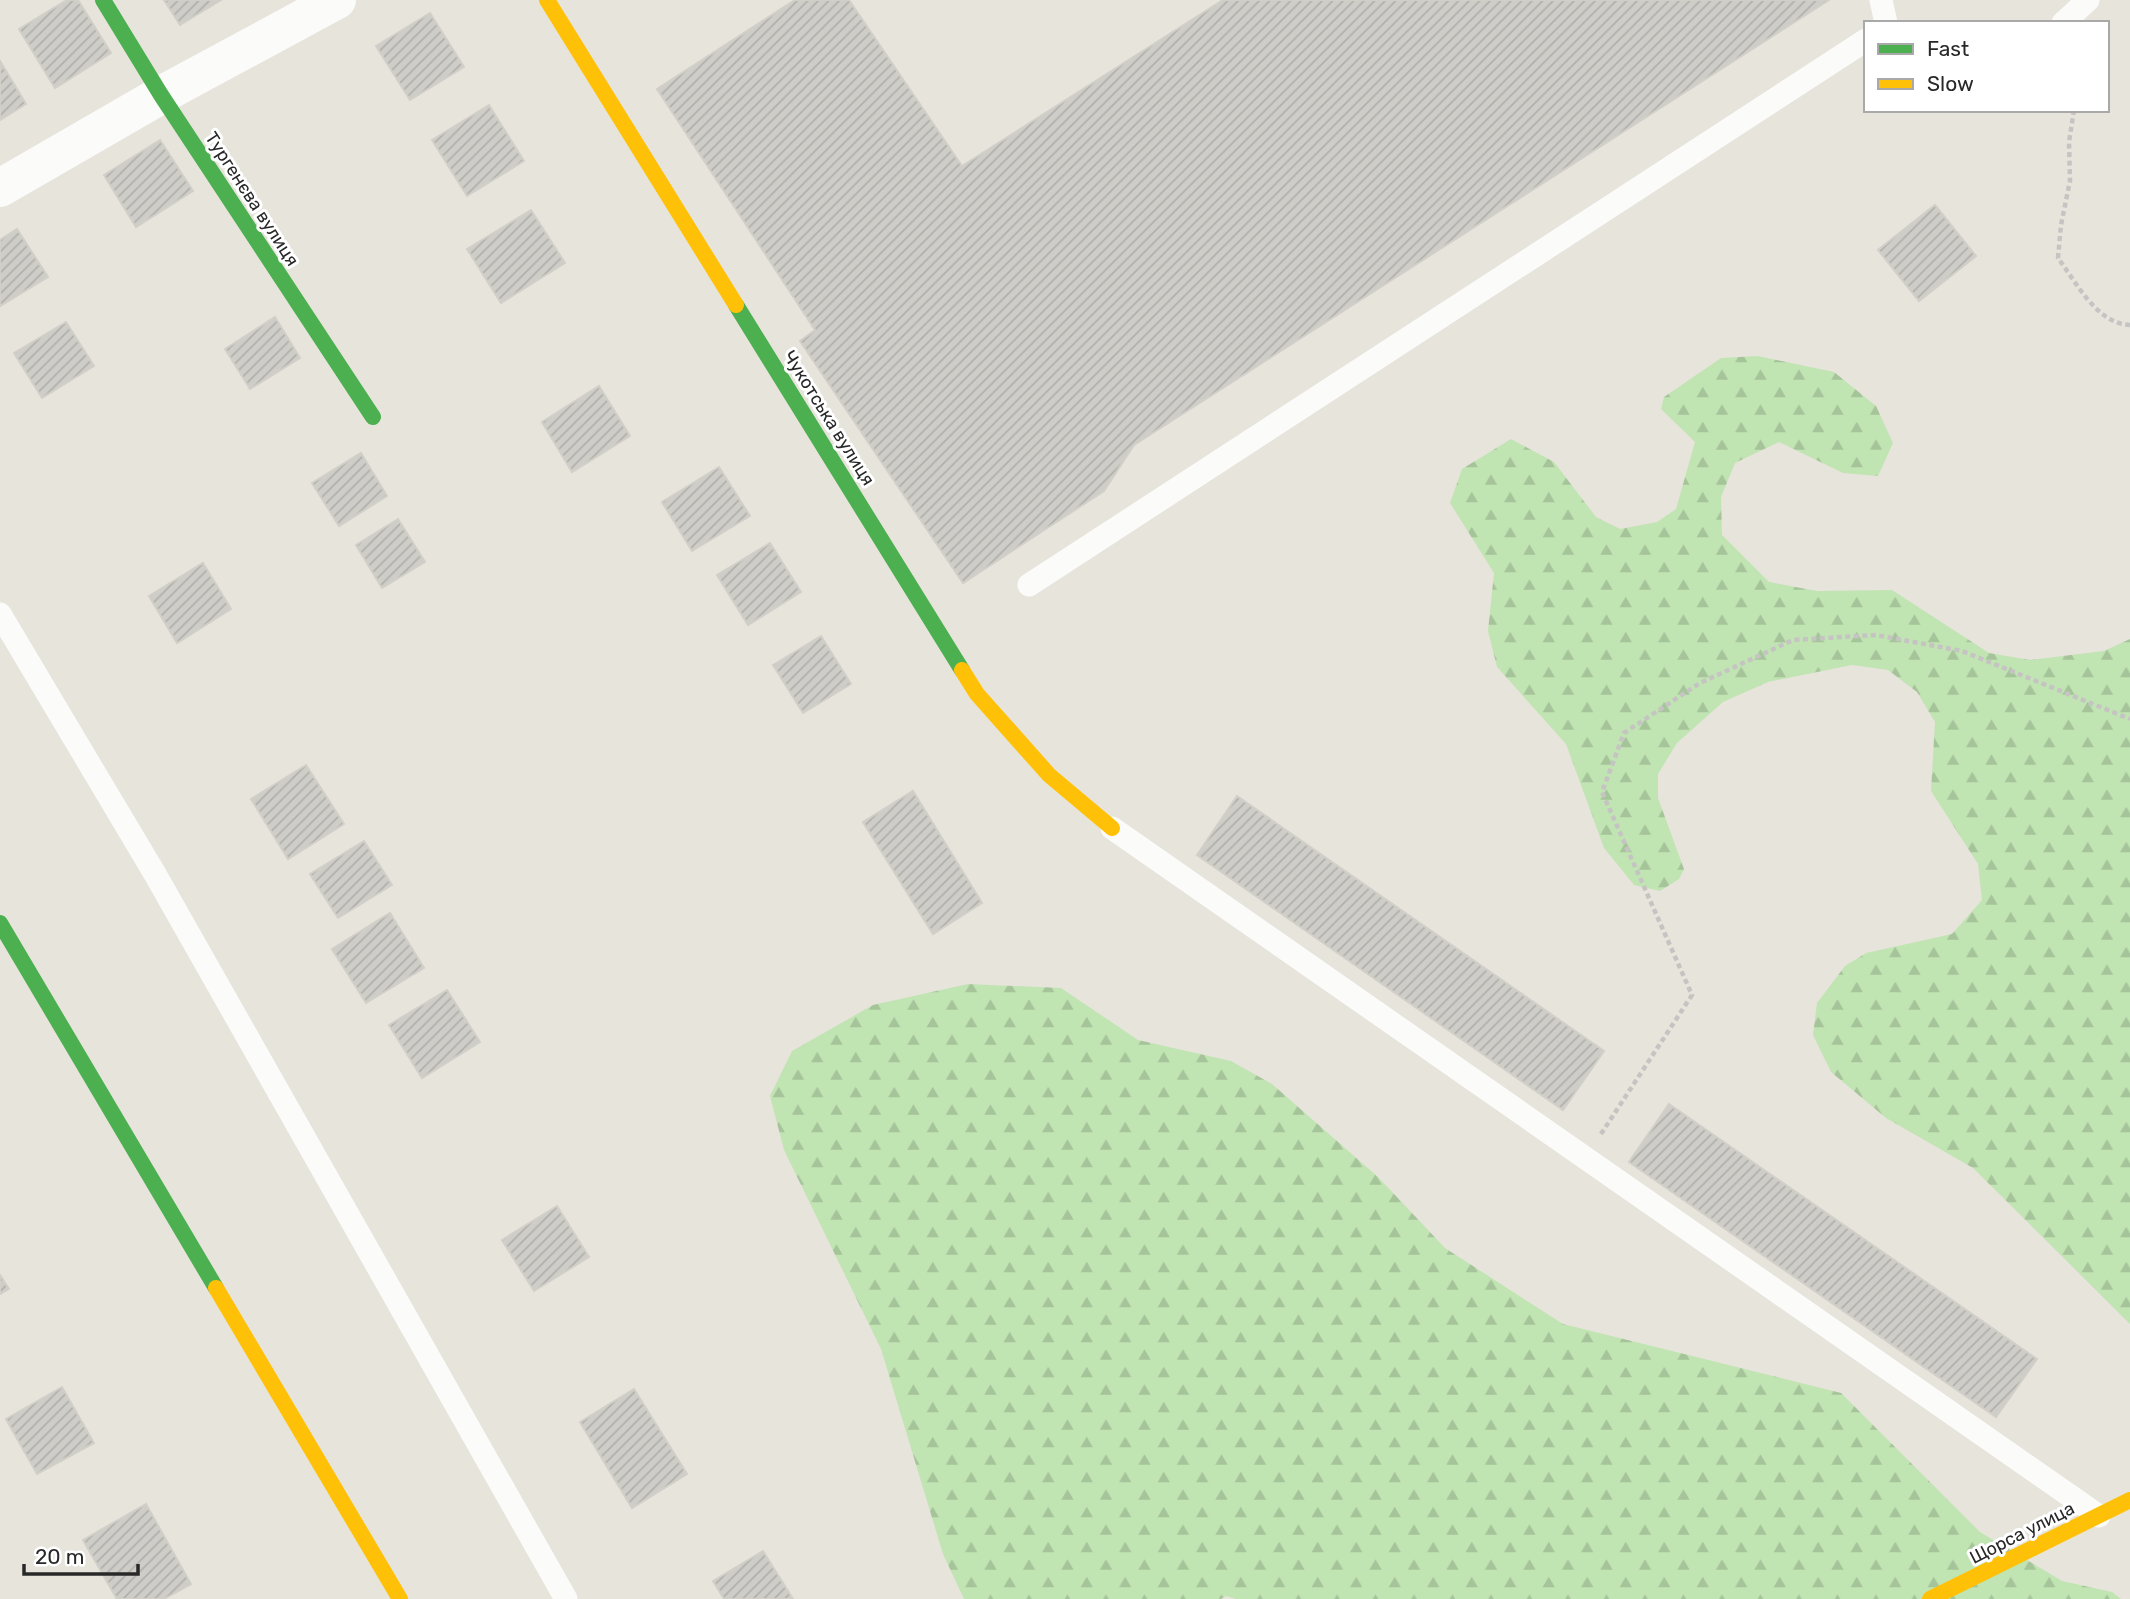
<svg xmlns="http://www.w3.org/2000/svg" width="2130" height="1599" font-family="Rubik,sans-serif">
	<defs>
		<pattern id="forest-firs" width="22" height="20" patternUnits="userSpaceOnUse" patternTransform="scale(1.75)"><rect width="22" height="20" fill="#c1e4b3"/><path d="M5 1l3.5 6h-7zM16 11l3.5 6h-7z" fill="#a6c49a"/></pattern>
		<pattern id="building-hatch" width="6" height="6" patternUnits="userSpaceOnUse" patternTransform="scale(1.75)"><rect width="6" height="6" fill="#cfcdc8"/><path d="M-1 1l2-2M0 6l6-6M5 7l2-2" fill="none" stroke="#b2b0ac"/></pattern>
	</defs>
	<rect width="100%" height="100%" fill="#e7e4dc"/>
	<g fill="url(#forest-firs)">
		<path d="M1758 356 1834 372 1876 406 1893 443 1878 476 1843 473 1779 442 1735 463 1721 497 1722 535 1769 582 1817 591 1892 590 1989 653 2030 660 2104 651 2130 639V1324L1973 1168 1886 1118 1831 1072 1813 1035 1817 1003 1845 966 1866 953 1952 934 1982 900 1978 864 1931 791 1935 722 1917 692 1888 670 1852 665 1768 682 1723 702 1677 743 1658 774V798L1684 869 1679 879 1660 891 1634 885 1604 848 1566 744 1497 667 1488 631 1494 573 1450 503 1462 469 1511 439 1554 462 1596 517 1620 529 1657 522 1676 509 1695 442 1661 409 1664 397 1721 358Z"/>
		<path d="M968 984 1061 988 1138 1040 1231 1061 1272 1084 1378 1177 1445 1248 1563 1324 1841 1393 1980 1532 2062 1581 2112 1592 2121 1599H1236L1226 1596 1221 1599H964L943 1554 881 1349 784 1150 770 1096 792 1051 873 1005Z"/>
	</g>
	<g fill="url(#building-hatch)" stroke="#d2cfc8" stroke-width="2">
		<path d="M67 0H78L111 53 55 88 19 29Z"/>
		<path d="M164 0H221L180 25Z"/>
		<path d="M795 0H849L962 166 1223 0H1829L1134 445 1104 491 963 583 800 341 815 330 657 89Z"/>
		<path d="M430 13 464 67 410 100 376 46Z"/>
		<path d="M0 61 26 104 0 120Z"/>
		<path d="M489 105 524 161 467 196 432 140Z"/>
		<path d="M160 140 193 191 136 227 104 175Z"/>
		<path d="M1935 205 1976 256 1919 301 1878 250Z"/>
		<path d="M531 210 565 263 501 303 467 249Z"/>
		<path d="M17 229 48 277 0 306V240Z"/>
		<path d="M275 317 300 358 250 389 225 349Z"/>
		<path d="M66 322 94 366 42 398 14 353Z"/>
		<path d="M599 386 630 436 572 472 542 422Z"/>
		<path d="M361 453 387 496 339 526 312 483Z"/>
		<path d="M719 467 750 516 692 551 662 502Z"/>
		<path d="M398 519 425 562 382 588 356 545Z"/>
		<path d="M770 543 801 592 748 625 717 575Z"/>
		<path d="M203 563 231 609 177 643 149 596Z"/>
		<path d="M821 636 851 684 803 713 773 665Z"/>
		<path d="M306 765 344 824 288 859 251 799Z"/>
		<path d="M913 791 982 903 933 934 863 822Z"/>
		<path d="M1237 796 1604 1051 1563 1110 1197 855Z"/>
		<path d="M364 841 392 885 338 918 310 874Z"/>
		<path d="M390 913 424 968 366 1003 332 949Z"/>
		<path d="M447 990 480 1042 422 1078 389 1025Z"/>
		<path d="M1669 1104 2037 1359 1996 1417 1629 1162Z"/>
		<path d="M557 1206 589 1257 534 1291 502 1240Z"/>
		<path d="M0 1275 9 1289 0 1294Z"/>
		<path d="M62 1387 94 1443 37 1474 6 1419Z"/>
		<path d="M634 1389 687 1474 632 1508 580 1422Z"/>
		<path d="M146 1504 191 1584 164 1599H117L83 1540Z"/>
		<path d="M763 1551 793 1599H724L713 1581Z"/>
	</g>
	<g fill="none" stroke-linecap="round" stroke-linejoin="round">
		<g stroke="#c5c4c3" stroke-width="4.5" stroke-dasharray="5 3.5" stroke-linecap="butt">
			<path d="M2074 110 2069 142 2070 181 2061 225 2058 258C2076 282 2097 324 2130 325"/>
			<path d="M1601 1134 1692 995 1602 792 1624 733 1700 683 1793 640 1876 635 1962 651 2130 719"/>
		</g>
		<g stroke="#fbfbfa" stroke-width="23">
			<path d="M1881 0 1886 23"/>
			<path d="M2063 23 2088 0"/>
			<path d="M1029 585 1866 40"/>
			<path d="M0 614 155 874 566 1599"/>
			<path d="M1112 828 2099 1516"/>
		</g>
		<path stroke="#fbfbfa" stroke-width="38" d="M0 188 161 95 337 0"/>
		<g stroke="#4caf50" stroke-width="16">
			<path d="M103 0 161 95 373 417"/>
			<path d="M736 305 962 670"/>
			<path d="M0 923 216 1288"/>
		</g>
		<g stroke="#ffc107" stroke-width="16">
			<path d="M547 0 736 305"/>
			<path d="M962 670 977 694 1049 775 1112 828"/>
			<path d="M216 1288 400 1599"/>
			<path d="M1930 1599 2130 1500"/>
		</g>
	</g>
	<g text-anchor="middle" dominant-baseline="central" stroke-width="6" stroke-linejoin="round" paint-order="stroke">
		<g font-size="18" fill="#282828" stroke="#fff">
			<text transform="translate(252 199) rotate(57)">Тургенєва вулиця</text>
			<text transform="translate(829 418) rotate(58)">Чукотська вулиця</text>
			<text transform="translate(2022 1533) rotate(-27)">Щорса улица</text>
		</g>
	</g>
	<rect x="1864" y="21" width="245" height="91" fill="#ffffff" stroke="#a9a9a9" stroke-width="2"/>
	<rect x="1878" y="44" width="35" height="10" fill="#4caf50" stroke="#a9a9a9" stroke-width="2"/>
	<text x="1927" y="56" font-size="21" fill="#282828">Fast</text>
	<rect x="1878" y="79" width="35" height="10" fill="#ffc107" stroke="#a9a9a9" stroke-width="2"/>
	<text x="1927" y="91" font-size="21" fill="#282828">Slow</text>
	<path d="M24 1564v10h114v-10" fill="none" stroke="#282828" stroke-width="3.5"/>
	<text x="35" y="1564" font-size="21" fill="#282828" stroke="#ffffff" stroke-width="5" paint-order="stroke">20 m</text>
</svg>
